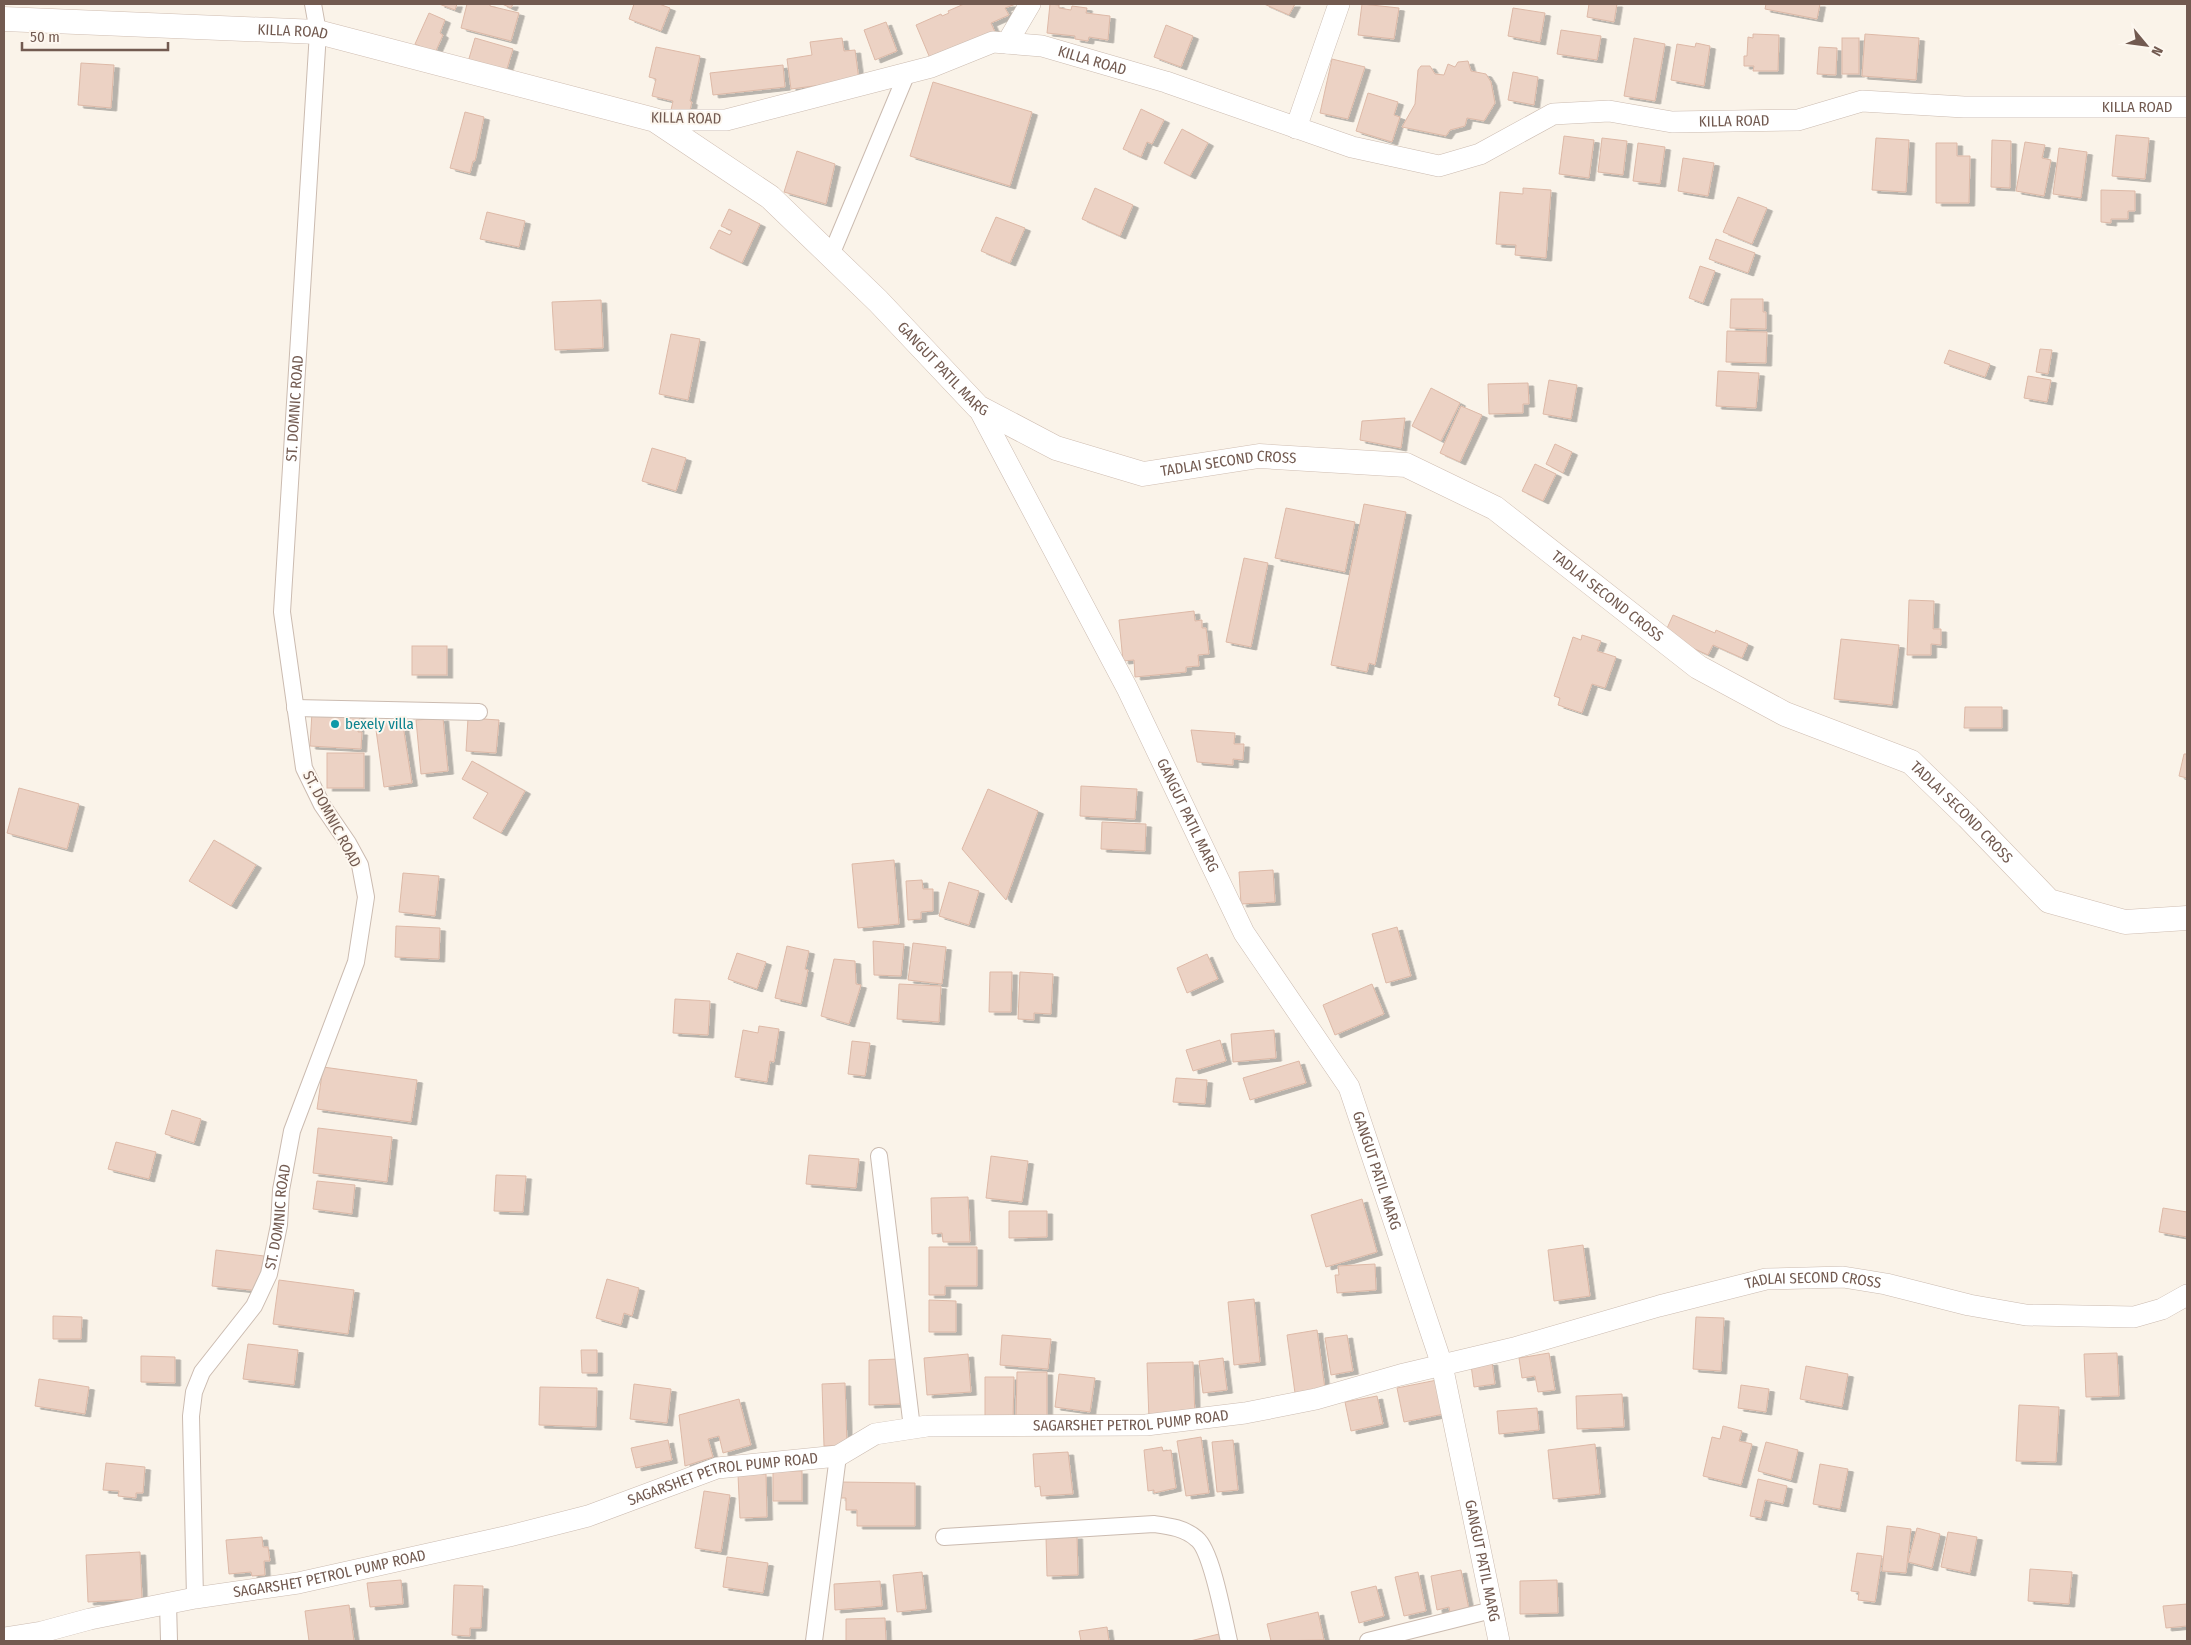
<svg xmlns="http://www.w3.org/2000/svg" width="2191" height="1645" font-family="'Fira Sans Condensed',sans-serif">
	<defs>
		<filter id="shadow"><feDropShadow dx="5.5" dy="3" stdDeviation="0" flood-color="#0004"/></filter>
	</defs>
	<rect width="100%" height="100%" fill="#faf3e9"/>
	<g fill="#ecd2c4" stroke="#ddb9a7" filter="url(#shadow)">
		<path d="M439 4H457L455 10Z"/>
		<path d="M467 4H490V6L519 13 511 41 461 28Z"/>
		<path d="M502 4H513L511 8Z"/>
		<path d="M634 4H659L670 8 661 31 629 19Z"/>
		<path d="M964 4H1016L1005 8 1009 15 991 23 995 32 932 63 916 25 941 14 942 16 949 13 948 11Z"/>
		<path d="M1050 4 1059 5V8L1071 10 1072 6 1087 8 1086 13 1110 16 1108 40 1089 37 1088 41 1075 39V36L1047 33Z"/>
		<path d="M1264 4H1295L1289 15Z"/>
		<path d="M1362 4 1399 8 1394 39 1358 35Z"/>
		<path d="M1589 4H1617L1614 22 1587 17Z"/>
		<path d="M1766 4H1820L1817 19 1765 9Z"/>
		<path d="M1513 8 1545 13 1540 42 1508 36Z"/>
		<path d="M429 13 445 20 440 33 443 35 435 53 415 44Z"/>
		<path d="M886 22 897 51 875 60 864 30Z"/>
		<path d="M1166 25 1193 36 1181 67 1154 57Z"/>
		<path d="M1561 30 1601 36 1597 60 1557 54Z"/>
		<path d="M1753 34 1779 35 1778 71H1753L1754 66H1744V56H1747L1748 37 1753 38Z"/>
		<path d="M1865 34 1919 38 1916 80 1862 76Z"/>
		<path d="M475 38 513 49 506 72 468 62Z"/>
		<path d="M842 38 844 51 855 50 859 80 791 89 787 59 812 55 810 42Z"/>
		<path d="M1634 38 1665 44 1655 101 1624 96Z"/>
		<rect x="1842" y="38" width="17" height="36"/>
		<path d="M1696 43 1710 46 1704 86 1671 80 1677 44 1695 47Z"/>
		<path d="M656 47 700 56 690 101 692 102 689 114 671 110 673 101 652 96 656 79 649 77Z"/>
		<path d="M1819 47 1837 48 1836 75 1817 74Z"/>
		<path d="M1332 59 1365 67 1348 119 1320 113Z"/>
		<path d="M1468 61 1471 71 1486 74 1491 82 1495 103 1484 121 1467 118 1465 126 1450 130 1446 136 1402 127 1415 104 1418 70 1421 66H1430L1435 74 1444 75 1448 64 1455 67 1458 62Z"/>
		<path d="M81 63 114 65 111 108 78 105Z"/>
		<path d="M783 65 785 87 713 95 710 73Z"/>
		<path d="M1513 72 1538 77 1534 105 1508 100Z"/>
		<path d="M933 82 1032 112 1010 186 910 156Z"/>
		<path d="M1368 93 1398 102 1394 115 1400 117 1392 142 1356 131Z"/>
		<path d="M1141 109 1164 120 1152 144 1147 142 1141 157 1123 149Z"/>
		<path d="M465 112 484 117 475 161H473L470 173 450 168Z"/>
		<path d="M1182 129 1208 143 1190 176 1164 163Z"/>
		<path d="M2116 135 2149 138 2145 179 2112 176Z"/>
		<path d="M1564 136 1594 140 1589 178 1559 174Z"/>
		<path d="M1602 138 1627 141 1623 175 1598 172Z"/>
		<path d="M1876 138 1909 140 1906 192 1872 190Z"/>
		<path d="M1992 140 2011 141 2010 188 1991 187Z"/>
		<path d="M2025 142 2045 145 2042 158 2051 160 2044 196 2016 191Z"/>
		<path d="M1638 143 1665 147 1660 184 1633 181Z"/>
		<path d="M1936 143H1957V156H1970L1969 203H1936Z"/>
		<path d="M2059 148 2087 152 2081 198 2053 194Z"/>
		<path d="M797 151 835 164 826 204 784 192Z"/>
		<path d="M1683 158 1714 163 1708 196 1678 191Z"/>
		<path d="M1095 188 1133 205 1120 236 1082 219Z"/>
		<path d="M1523 188 1551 190 1546 258 1515 255 1516 245 1496 244 1500 192 1523 194Z"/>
		<path d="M2101 190 2135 191V211H2128V219H2111V223L2101 222Z"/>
		<path d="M1738 197 1767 208 1752 244 1723 232Z"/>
		<path d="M729 209 760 224 742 263 710 248 719 230 730 235 732 231 721 226Z"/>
		<path d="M487 212 525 221 519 247 480 239Z"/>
		<path d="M996 217 1025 228 1010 263 981 251Z"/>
		<path d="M1716 239 1755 253 1748 273 1709 259Z"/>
		<path d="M1700 266 1715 271 1703 303 1689 298Z"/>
		<path d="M1731 299H1763V312H1766V329L1730 328Z"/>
		<path d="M601 300 603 348 555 350 552 302Z"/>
		<path d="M1727 331 1767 332 1766 363 1726 362Z"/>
		<path d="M671 334 700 339 688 400 659 394Z"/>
		<path d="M2040 349 2052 350 2048 374 2036 372Z"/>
		<path d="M1949 350 1990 364 1985 377 1944 363Z"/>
		<path d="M1718 371 1759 373 1756 408 1716 406Z"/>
		<path d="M2028 376 2051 380 2047 402 2024 398Z"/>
		<path d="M1549 380 1577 385 1571 419 1543 414Z"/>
		<path d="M1528 383 1529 404H1523V413L1489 414 1488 384Z"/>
		<path d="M1431 388 1460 403 1441 441 1412 426Z"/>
		<path d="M1461 406 1482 415 1460 462 1440 453Z"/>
		<path d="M1405 418 1401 448 1360 440 1362 421Z"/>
		<path d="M1555 444 1572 452 1563 473 1546 464Z"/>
		<path d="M652 448 686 458 676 491 642 481Z"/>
		<path d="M1535 464 1556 474 1543 501 1522 491Z"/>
		<path d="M1364 504 1406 512 1375 665 1369 663 1367 672 1331 665Z"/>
		<path d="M1286 508 1355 522 1345 572 1275 558Z"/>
		<path d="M1244 558 1268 563 1251 647 1226 642Z"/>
		<path d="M1909 600 1934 601 1933 629H1941V645L1931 644V655H1907Z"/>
		<path d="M1194 611 1195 621 1202 620V628H1206L1209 654 1198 655 1199 666 1186 667V672L1135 677 1134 660 1123 661 1119 620Z"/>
		<path d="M1673 615 1715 633 1716 630 1748 644 1742 658 1713 645 1708 655 1664 635Z"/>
		<path d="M1582 635 1601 641 1597 651 1616 657 1605 688 1592 684 1582 713 1558 705 1560 698 1554 696 1573 637 1581 640Z"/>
		<path d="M1841 639 1899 645 1892 705 1834 699Z"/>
		<rect x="412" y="646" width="35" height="29"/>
		<path d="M1965 707H2002V728H1964Z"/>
		<path d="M312 712 360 715 358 732H362L361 749 310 746Z"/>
		<path d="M443 718 448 771 421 774 416 720Z"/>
		<path d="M468 718 499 720 496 753 466 751Z"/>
		<path d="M402 719 412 783 384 787 375 723Z"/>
		<path d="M1191 730 1235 733 1234 744H1244L1243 760 1233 759V765L1197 762Z"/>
		<rect x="327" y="753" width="37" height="35"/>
		<path d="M2184 754H2187V778L2179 776Z"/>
		<path d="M472 761 525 791 501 833 473 818 488 793 462 779Z"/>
		<path d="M1081 786 1137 789 1135 819 1080 816Z"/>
		<path d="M19 788 79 804 67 849 7 833Z"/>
		<path d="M988 789 1038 811 1006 900 962 849Z"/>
		<path d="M1102 822 1146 824 1145 851 1101 849Z"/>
		<path d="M214 840 256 865 231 906 189 881Z"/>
		<path d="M894 860 899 924 858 928 852 864Z"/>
		<path d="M1273 870 1275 902 1241 904 1239 872Z"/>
		<path d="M403 873 439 876 435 916 399 912Z"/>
		<path d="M922 880 923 889H933V911L921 912V919L908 920 906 881Z"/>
		<path d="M949 882 979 891 969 925 939 916Z"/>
		<path d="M396 926 440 928 439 959 395 957Z"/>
		<path d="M1397 927 1411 976 1386 983 1372 934Z"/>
		<path d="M873 941 904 944 901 976 874 975Z"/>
		<path d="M913 943 946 947 942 984 908 980Z"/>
		<path d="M787 946 809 951 805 969 808 970 801 1004 775 998Z"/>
		<path d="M737 953 766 962 757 989 728 979Z"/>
		<path d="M1207 954 1218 979 1187 993 1177 968Z"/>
		<path d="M834 959 855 961 856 984 861 985 849 1024 821 1016Z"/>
		<path d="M990 972H1012L1011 1012H989Z"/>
		<path d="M1020 972 1053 974 1051 1014 1034 1013V1020L1018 1019Z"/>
		<path d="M899 984 941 986 939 1022 897 1019Z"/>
		<path d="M1372 984 1384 1014 1335 1035 1323 1005Z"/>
		<path d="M675 999 710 1001 708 1035 673 1033Z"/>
		<path d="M759 1026 779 1029 774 1062 770 1061 767 1082 735 1077 743 1030 758 1033Z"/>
		<path d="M1274 1030 1276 1058 1233 1062 1231 1034Z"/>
		<path d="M1220 1040 1226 1061 1193 1071 1186 1050Z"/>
		<path d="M852 1041 870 1043 865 1076 848 1074Z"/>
		<path d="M1299 1061 1306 1083 1250 1100 1243 1078Z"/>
		<path d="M323 1067 417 1080 411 1122 317 1109Z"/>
		<path d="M1176 1078 1207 1080 1205 1104 1173 1102Z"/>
		<path d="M172 1110 201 1119 194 1143 165 1134Z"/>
		<path d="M318 1128 392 1137 387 1182 313 1173Z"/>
		<path d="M116 1142 156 1152 149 1179 108 1169Z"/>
		<path d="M809 1155 859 1159 856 1188 806 1184Z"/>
		<path d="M991 1156 1028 1161 1022 1202 986 1198Z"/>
		<path d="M496 1175 526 1176 523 1212 494 1211Z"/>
		<path d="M317 1181 355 1185 352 1214 313 1209Z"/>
		<path d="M968 1197 970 1242H943L942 1233 932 1234 931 1198Z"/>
		<path d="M1362 1199 1377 1252 1326 1267 1311 1215Z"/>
		<path d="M2163 1208 2187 1212V1237L2159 1232Z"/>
		<path d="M1009 1211H1047V1237L1009 1238Z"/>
		<path d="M1583 1245 1590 1296 1554 1301 1548 1250Z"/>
		<path d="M929 1247H977V1286H945V1295H929Z"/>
		<path d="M216 1250 264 1256 260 1291 212 1286Z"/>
		<path d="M1375 1264 1376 1290 1337 1293 1335 1275H1339L1338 1266Z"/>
		<path d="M607 1279 639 1288 632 1316 624 1313 621 1325 596 1318Z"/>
		<path d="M279 1280 354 1290 348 1334 273 1324Z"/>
		<path d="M1254 1299 1260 1362 1234 1365 1228 1302Z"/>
		<path d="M929 1300 956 1301V1332H929Z"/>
		<path d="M53 1316 82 1317 81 1339H53Z"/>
		<path d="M1696 1317 1724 1318 1721 1371 1693 1369Z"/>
		<path d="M1317 1330 1325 1389 1295 1393 1287 1335Z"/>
		<path d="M1002 1335 1051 1339 1048 1369 1000 1365Z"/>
		<path d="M1347 1335 1353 1371 1331 1375 1325 1338Z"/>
		<path d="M248 1344 298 1350 294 1385 243 1379Z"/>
		<path d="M581 1350H597V1373H582Z"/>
		<path d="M1549 1353 1555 1390 1538 1392 1535 1376 1522 1378 1519 1358Z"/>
		<path d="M2117 1353 2119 1396 2086 1397 2084 1354Z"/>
		<path d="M968 1354 971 1392 927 1395 924 1358Z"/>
		<path d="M141 1356 175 1357V1383L141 1382Z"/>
		<path d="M1223 1358 1227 1390 1203 1393 1199 1361Z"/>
		<path d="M899 1359 900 1404 869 1405V1360Z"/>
		<path d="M1193 1362 1195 1418 1149 1420 1147 1363Z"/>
		<path d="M1492 1362 1495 1384 1474 1387 1471 1365Z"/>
		<path d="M1806 1366 1848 1374 1842 1407 1800 1399Z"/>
		<path d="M1017 1372H1047V1418H1016Z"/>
		<path d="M1059 1374 1095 1378 1090 1412 1055 1407Z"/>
		<path d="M985 1377H1014L1013 1421H985Z"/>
		<path d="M39 1379 89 1387 85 1414 35 1406Z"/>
		<path d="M1437 1380 1444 1414 1404 1422 1397 1388Z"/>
		<path d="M845 1383 847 1445 824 1446 822 1384Z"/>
		<path d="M634 1384 671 1389 667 1423 630 1419Z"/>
		<path d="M1741 1385 1769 1389 1766 1412 1738 1408Z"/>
		<path d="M540 1387 597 1388 596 1427 539 1425Z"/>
		<path d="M1622 1394 1624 1427 1577 1429 1576 1396Z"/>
		<path d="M1377 1396 1383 1424 1351 1431 1345 1402Z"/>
		<path d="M739 1399 751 1445 723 1453 719 1436 708 1439 713 1457 685 1466 679 1415Z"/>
		<path d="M2019 1405 2059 1407 2056 1462 2016 1461Z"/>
		<path d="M1537 1408 1539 1430 1499 1434 1497 1411Z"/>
		<path d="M1723 1426 1742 1431 1739 1441 1752 1444 1741 1485 1703 1476 1712 1437 1720 1439Z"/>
		<path d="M1201 1437 1209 1493 1186 1496 1177 1441Z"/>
		<path d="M668 1440 672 1460 636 1468 631 1448Z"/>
		<path d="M1233 1440 1238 1490 1217 1492 1212 1442Z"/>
		<path d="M1766 1442 1798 1450 1791 1480 1758 1471Z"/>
		<path d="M1595 1444 1600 1494 1553 1499 1548 1450Z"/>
		<path d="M1162 1447 1163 1451 1171 1450 1176 1488 1154 1493V1490L1148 1491 1144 1450Z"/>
		<path d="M1068 1452 1073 1494 1041 1496 1040 1486 1035 1487 1033 1454Z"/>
		<path d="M106 1463 145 1467 143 1493H136V1498L118 1496 119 1491 103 1490Z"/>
		<path d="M1820 1464 1848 1469 1840 1509 1813 1504Z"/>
		<rect x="773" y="1471" width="29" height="30"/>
		<path d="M766 1474 767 1517 740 1518 738 1475Z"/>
		<path d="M1758 1479 1787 1486 1783 1504 1765 1500 1761 1518 1750 1516Z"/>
		<path d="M840 1482 915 1483V1526H857V1510H846V1498H840Z"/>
		<path d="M704 1491 730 1495 721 1552 695 1548Z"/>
		<path d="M1887 1526 1911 1529 1906 1573 1882 1571Z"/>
		<path d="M1917 1528 1940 1534 1932 1568 1908 1562Z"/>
		<path d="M1948 1532 1977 1537 1970 1573 1941 1567Z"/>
		<path d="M1077 1536 1078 1575 1047 1576 1046 1537Z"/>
		<path d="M262 1537 263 1547H268L270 1561H264L265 1575 252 1576 251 1572 229 1574 226 1540Z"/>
		<path d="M140 1552 142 1599 88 1602 86 1555Z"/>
		<path d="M1857 1553 1882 1556 1875 1602 1858 1600 1859 1592 1851 1591Z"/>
		<path d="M727 1557 768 1563 763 1593 723 1587Z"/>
		<path d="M2030 1569 2072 1572 2069 1604 2028 1601Z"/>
		<path d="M1461 1570 1469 1609 1450 1613 1449 1607 1437 1610 1431 1576Z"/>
		<path d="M922 1572 926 1609 897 1612 893 1575Z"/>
		<path d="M1418 1572 1426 1611 1404 1616 1395 1577Z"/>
		<path d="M401 1580 403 1604 370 1607 367 1583Z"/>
		<path d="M1557 1580 1558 1613 1520 1614V1581Z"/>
		<path d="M880 1581 882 1606 835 1610 834 1584Z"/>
		<path d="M454 1585 483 1586 481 1628H470V1636L452 1635Z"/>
		<path d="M1376 1586 1384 1616 1359 1623 1351 1592Z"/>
		<path d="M2187 1604V1626L2166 1628 2163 1606Z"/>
		<path d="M349 1605 354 1641H309L305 1611Z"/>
		<path d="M1318 1612 1324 1640 1271 1641 1267 1624Z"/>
		<path d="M885 1618 886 1641H846V1619Z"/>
		<path d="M1107 1627 1109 1641H1081L1079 1631Z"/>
		<path d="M1219 1634 1221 1641H1190Z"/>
	</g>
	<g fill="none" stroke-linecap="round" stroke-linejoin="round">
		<g stroke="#cbbbb0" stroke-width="18">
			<g id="minor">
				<path d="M831 255 907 73"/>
				<path d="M295 708 479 712"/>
				<path d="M879 1156 912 1428"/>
				<path d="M944 1537 1154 1524C1169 1526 1185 1528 1197 1539 1212 1551 1224 1620 1229 1641"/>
				<path id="s1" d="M195 1598 191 1416 194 1392 202 1372 254 1306 269 1274 279 1225 281 1190 292 1131 356 962 366 897 360 865 348 843 322 805 304 768 282 612 318 32 313 4"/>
				<path d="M168 1603 169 1641"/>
				<path d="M814 1641 838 1456"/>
				<path d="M1368 1641 1492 1610"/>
			</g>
		</g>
		<g stroke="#cbbbb0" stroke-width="22">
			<g id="tertiary">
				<path d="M1007 43 1030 4"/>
				<path id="s2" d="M655 120H726L931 67 993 42 1042 46 1166 82 1352 147 1439 166 1480 154 1553 114 1609 111 1672 122 1798 120 1862 101 1964 107H2187"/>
				<path d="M1296 128 1339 4"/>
				<path id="s3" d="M978 407 1127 688 1244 933 1349 1087 1442 1365 1499 1641"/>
				<path id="s4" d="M4 1638 42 1632 90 1619 195 1598 298 1583 509 1536 588 1516 717 1468 838 1456 875 1434 927 1426 1146 1425 1245 1413 1316 1399 1400 1375 1514 1348 1659 1306 1766 1279 1843 1277 1886 1284 1969 1305 2026 1315 2134 1317 2162 1309 2187 1295"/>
			</g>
		</g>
		<g stroke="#cfbdb1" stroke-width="25">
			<g id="secondary">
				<path id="s5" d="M4 19 318 32 655 120 770 197 878 301 978 407 1056 448 1143 474 1259 456 1406 465 1495 508 1698 667 1785 714 1911 762 1968 817 2049 901 2125 922 2187 918"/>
			</g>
		</g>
		<use href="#minor" stroke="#fff" stroke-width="16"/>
		<use href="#tertiary" stroke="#fff" stroke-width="21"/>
		<use href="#secondary" stroke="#fff" stroke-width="24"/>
	</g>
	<circle fill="#0f9aa8" stroke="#fdf7ef" stroke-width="2" cx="335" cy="724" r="5"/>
	<g text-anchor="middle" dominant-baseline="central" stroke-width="4" stroke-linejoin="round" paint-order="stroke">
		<g font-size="15" fill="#725a50" stroke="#fdf7ef">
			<text stroke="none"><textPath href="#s5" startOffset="289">KILLA ROAD</textPath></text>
			<text stroke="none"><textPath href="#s2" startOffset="451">KILLA ROAD</textPath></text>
			<text stroke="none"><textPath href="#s2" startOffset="1528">KILLA ROAD</textPath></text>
			<text transform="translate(686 118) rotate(1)">KILLA ROAD</text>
			<text stroke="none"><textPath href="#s2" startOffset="1122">KILLA ROAD</textPath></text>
			<text stroke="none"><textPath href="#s5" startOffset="1045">GANGUT PATIL MARG</textPath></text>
			<text stroke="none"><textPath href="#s1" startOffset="1245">ST. DOMNIC ROAD</textPath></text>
			<text stroke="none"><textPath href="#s5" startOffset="1362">TADLAI SECOND CROSS</textPath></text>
			<text stroke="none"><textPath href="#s5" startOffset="1782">TADLAI SECOND CROSS</textPath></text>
			<text stroke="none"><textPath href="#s5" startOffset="2202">TADLAI SECOND CROSS</textPath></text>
			<text stroke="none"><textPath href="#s3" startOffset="459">GANGUT PATIL MARG</textPath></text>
			<text transform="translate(332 819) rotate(62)">ST. DOMNIC ROAD</text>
			<text stroke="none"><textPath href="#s3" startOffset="864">GANGUT PATIL MARG</textPath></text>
			<text stroke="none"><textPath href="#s1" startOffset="405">ST. DOMNIC ROAD</textPath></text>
			<text stroke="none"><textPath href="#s4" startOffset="1856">TADLAI SECOND CROSS</textPath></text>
			<text stroke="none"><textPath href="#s4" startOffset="1156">SAGARSHET PETROL PUMP ROAD</textPath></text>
			<text stroke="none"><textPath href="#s4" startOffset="738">SAGARSHET PETROL PUMP ROAD</textPath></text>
			<text stroke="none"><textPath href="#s3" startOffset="1269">GANGUT PATIL MARG</textPath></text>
			<text stroke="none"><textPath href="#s4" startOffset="332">SAGARSHET PETROL PUMP ROAD</textPath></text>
		</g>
		<g font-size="15" fill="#0d838f" stroke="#fdf7ef" text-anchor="start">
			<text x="345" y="724">bexely villa</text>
		</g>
	</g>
	<rect width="2191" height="1645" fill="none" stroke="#725a50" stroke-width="10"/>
	<g transform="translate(2146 45) rotate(119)" stroke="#fdf7ef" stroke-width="4" paint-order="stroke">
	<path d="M0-4L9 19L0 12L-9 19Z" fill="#725a50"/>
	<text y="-8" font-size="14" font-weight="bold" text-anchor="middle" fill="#725a50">N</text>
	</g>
	<path d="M22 42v8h146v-8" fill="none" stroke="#725a50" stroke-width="2.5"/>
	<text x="30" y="42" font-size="15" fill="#725a50" stroke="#fdf7ef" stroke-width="4" paint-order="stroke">50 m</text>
</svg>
